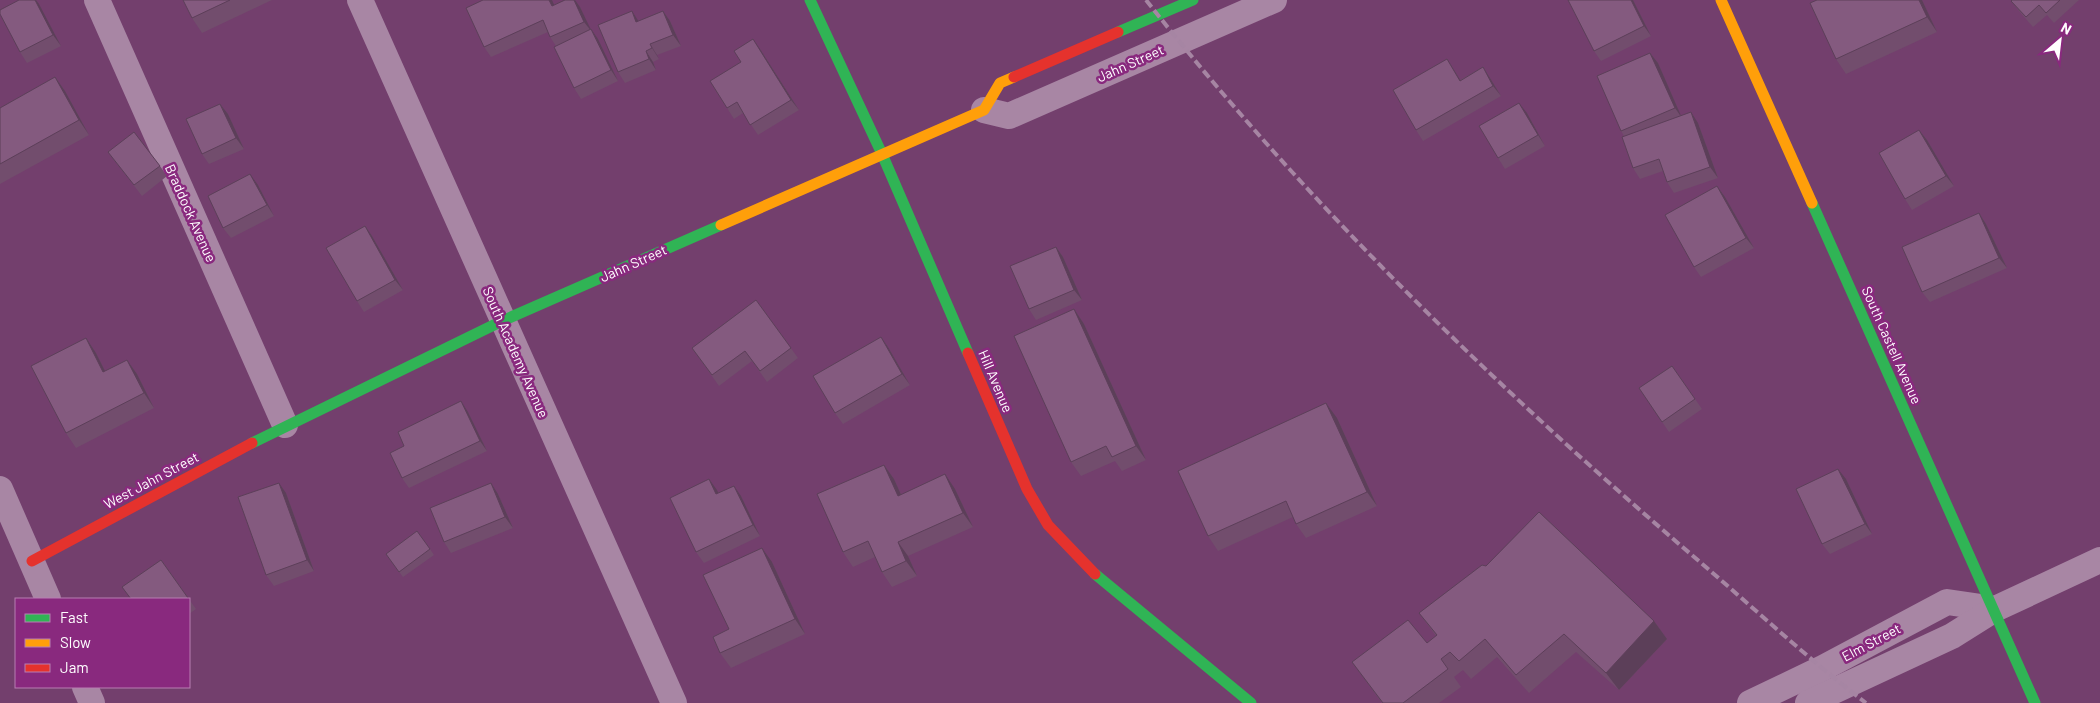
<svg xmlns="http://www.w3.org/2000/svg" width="2100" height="703" font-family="Barlow,sans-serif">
	<rect width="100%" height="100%" fill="#733f6d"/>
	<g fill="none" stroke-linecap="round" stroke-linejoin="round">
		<g stroke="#a886a4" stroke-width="26">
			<path d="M97 0 285 425"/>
			<path d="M360 0 674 703"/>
			<path d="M984 110 1009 116 1274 0"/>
			<path d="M0 489 48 599"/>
			<path d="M85 687 92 703"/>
			<path d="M1750 703 1823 668 1947 602 1995 609"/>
			<path d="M1808 703 1952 636 1995 609 2100 560"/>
		</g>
		<g stroke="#30b455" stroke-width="11">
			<path d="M810 0 882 154 968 353"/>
			<path d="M1118 32 1193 0"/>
			<path d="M1812 203 2035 703"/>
			<path d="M252 443 502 321 721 225"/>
			<path d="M1095 574 1251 703"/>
		</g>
		<g stroke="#ff9f0a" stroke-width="11">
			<path d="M1721 0 1812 203"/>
			<path d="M721 225 984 110 1000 83 1014 77"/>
		</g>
		<g stroke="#e5322d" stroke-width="11">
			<path d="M1014 77 1118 32"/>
			<path d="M968 353 1027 489 1048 525 1095 574"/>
			<path d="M32 561 252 443"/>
		</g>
		<path stroke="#a685a3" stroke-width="4" stroke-dasharray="9 4" stroke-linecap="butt" d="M1146 0C1309 207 1500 391 1700 562 1755 609 1808 659 1866 703"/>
	</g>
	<g fill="#724d6d">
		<path d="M19 0H36L61 46 27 63 20 52Z"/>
		<path d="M183 0H272L202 33 192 18Z"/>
		<path d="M565 0H575L580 7 590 29 598 39 618 81 581 99 574 88 556 46 550 37 548 32 491 57 484 47 554 5Z"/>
		<path d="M1568 0H1633L1651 36 1601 61 1594 51Z"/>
		<path d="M1922 0 1937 32 1846 74 1836 59Z"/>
		<path d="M2012 0H2079L2054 23 2047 15 2033 27 2019 11 2011 1Z"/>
		<path d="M663 11 670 21 681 46 657 55 659 59 653 62 656 70 625 83 618 72 639 21Z"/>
		<path d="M760 49 799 110 758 135 743 113 734 119 727 108 741 62Z"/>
		<path d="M1650 53 1658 63 1681 116 1698 123 1718 178 1674 193 1667 182 1663 171 1640 179 1633 168 1624 136 1621 131Z"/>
		<path d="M1447 59 1460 80 1483 67 1490 78 1501 96 1423 141 1416 130Z"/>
		<path d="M55 77 65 91 89 135 0 184V108Z"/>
		<path d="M220 104 228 114 244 149 209 164 202 154Z"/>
		<path d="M1527 113 1545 146 1505 169 1498 158Z"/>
		<path d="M1919 130 1927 140 1954 186 1912 210 1905 199Z"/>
		<path d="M108 152 160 166 167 176 142 196Z"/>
		<path d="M258 185 274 216 231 238 223 228Z"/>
		<path d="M1717 186 1725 197 1754 248 1701 277 1694 267Z"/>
		<path d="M1979 213 1986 224 2007 268 1930 302 1922 292Z"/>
		<path d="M365 226 372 236 403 290 364 312 357 301Z"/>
		<path d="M1056 247 1063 257 1082 300 1036 320 1029 309Z"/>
		<path d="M756 300 798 358 767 382 752 361 719 386 692 348Z"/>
		<path d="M1074 309 1084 324 1146 460 1122 471 1115 461 1081 476 1071 462Z"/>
		<path d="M881 337 888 347 910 385 843 424 835 413Z"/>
		<path d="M86 338 96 353 105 371 127 360 137 374 154 408 76 448 66 433Z"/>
		<path d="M1672 366 1702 409 1669 432 1639 388Z"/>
		<path d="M468 412 487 451 409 488 402 478 404 446Z"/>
		<path d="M1337 418 1377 506 1306 538 1296 524 1293 517 1218 551 1208 536Z"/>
		<path d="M884 465 894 479 901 494 955 489 973 527 908 556 917 576 892 587 882 572 875 557 853 567 843 552Z"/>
		<path d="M709 479 718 493 741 496 760 536 704 563 696 552Z"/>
		<path d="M1846 479 1872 534 1830 554 1822 544Z"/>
		<path d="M286 493 314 571 274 586 266 575Z"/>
		<path d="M498 494 513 528 451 553 444 542Z"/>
		<path d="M430 549 434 555 403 577 386 554Z"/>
		<path d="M161 560 196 609 189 614V599H131Z"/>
		<path d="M772 562 805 634 731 668 720 653 729 629Z"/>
		<path d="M1419 613 1654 621 1667 639 1619 690 1576 652 1529 693 1497 657 1471 679 1463 670 1454 677 1461 687 1439 703H1382L1352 662 1427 643 1436 636Z"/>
	</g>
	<g fill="#5c3f59">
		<path d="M35 0H36L39 4 61 46 53 35Z"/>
		<path d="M549 0H552L559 16 552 6Z"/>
		<path d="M574 0H575L580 7 592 32 584 22Z"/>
		<path d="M1631 0H1633L1651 36 1644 26Z"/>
		<path d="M1919 0H1922L1937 32 1927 17Z"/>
		<path d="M632 11 639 22H636Z"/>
		<path d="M663 11 670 21 681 46 673 35Z"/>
		<path d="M591 29 598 39 618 81 611 70Z"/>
		<path d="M753 39 760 49 799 110 791 100Z"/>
		<path d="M650 44 657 55 659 59 652 48Z"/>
		<path d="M646 51 653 62 656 70 649 59Z"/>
		<path d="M1650 53 1658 63 1682 118 1675 108Z"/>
		<path d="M1447 59 1454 70 1467 91 1460 81Z"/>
		<path d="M1483 67 1490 78 1501 96 1493 86Z"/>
		<path d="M55 77 65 91 89 135 79 120Z"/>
		<path d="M1519 103 1527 113 1545 146 1538 135Z"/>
		<path d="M220 104 228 114 244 149 236 138Z"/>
		<path d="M1691 112 1698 123 1718 178 1710 167Z"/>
		<path d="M1919 130 1927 140 1954 186 1946 176Z"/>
		<path d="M250 174 258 185 274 216 267 205Z"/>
		<path d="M1717 186 1725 197 1754 248 1746 238Z"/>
		<path d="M1979 213 1986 224 2007 268 1999 258Z"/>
		<path d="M365 226 372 236 403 290 395 280Z"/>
		<path d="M1056 247 1063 257 1082 300 1074 290Z"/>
		<path d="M1074 309 1084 324 1146 460 1136 446Z"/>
		<path d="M881 337 888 347 910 385 902 374Z"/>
		<path d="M86 338 96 353 113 387 103 372Z"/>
		<path d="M127 360 137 374 154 408 144 393Z"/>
		<path d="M461 401 468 412 487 451 480 441Z"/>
		<path d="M1326 403 1337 418 1377 506 1367 492Z"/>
		<path d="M884 465 894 479 908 510 898 496Z"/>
		<path d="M1838 469 1846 479 1872 534 1865 524Z"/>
		<path d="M945 474 955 489 973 527 963 513Z"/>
		<path d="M709 479 717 490 724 505 716 494Z"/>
		<path d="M279 483 286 493 314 571 307 560Z"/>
		<path d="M491 483 498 494 513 528 505 517Z"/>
		<path d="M734 486 741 496 760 536 753 525Z"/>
		<path d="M898 542 908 556 917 576 906 561Z"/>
		<path d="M762 548 772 562 805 634 795 619Z"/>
		<path d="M1654 621 1667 639 1619 690 1606 673Z"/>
	</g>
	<g fill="#845a7f" stroke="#5c3f59">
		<path d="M19 0H35L53 35 20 52 0 14V10Z"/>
		<path d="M183 0H230L192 18Z"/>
		<path d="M483 0H549L552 6 565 0H574L584 22 550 37 543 20 484 47 466 8Z"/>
		<path d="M1568 0H1631L1644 26 1594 51Z"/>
		<path d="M1817 0H1919L1927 17 1836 59 1810 3Z"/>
		<path d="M2012 0H2060L2046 13 2039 5 2026 17 2011 1Z"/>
		<path d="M632 11 636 22 663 11 673 35 650 44 652 48 646 51 649 59 618 72 598 25Z"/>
		<path d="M591 29 611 70 574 88 554 47Z"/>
		<path d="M753 39 791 100 750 125 737 102 727 108 710 81 741 62 734 51Z"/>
		<path d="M1650 53 1675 108 1621 131 1597 76Z"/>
		<path d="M1447 59 1460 81 1483 67 1493 86 1416 130 1393 90Z"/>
		<path d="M55 77 79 120 0 164V108Z"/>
		<path d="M1519 103 1538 135 1498 158 1479 126Z"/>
		<path d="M220 104 236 138 202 154 186 119Z"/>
		<path d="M1691 112 1710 167 1667 182 1659 159 1633 168 1622 137Z"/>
		<path d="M1919 130 1946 176 1905 199 1879 153Z"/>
		<path d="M134 132 160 166 134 185 108 152Z"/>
		<path d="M250 174 267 205 223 228 208 196Z"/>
		<path d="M1717 186 1746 238 1694 267 1665 215Z"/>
		<path d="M1979 213 1999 258 1922 292 1902 247Z"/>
		<path d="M365 226 395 280 357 301 326 248Z"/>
		<path d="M1056 247 1074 290 1029 309 1010 266Z"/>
		<path d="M756 300 791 348 760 371 745 351 712 375 692 348Z"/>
		<path d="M1074 309 1136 446 1112 457 1106 446 1071 462 1014 336Z"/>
		<path d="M881 337 902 374 835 413 813 376Z"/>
		<path d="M86 338 103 372 127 360 144 393 66 433 31 366Z"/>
		<path d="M1672 366 1695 399 1662 422 1639 388Z"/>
		<path d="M461 401 480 441 402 478 390 453 404 446 398 432Z"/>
		<path d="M1326 403 1367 492 1296 524 1286 501 1208 536 1178 471Z"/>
		<path d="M884 465 898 496 945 474 963 513 898 542 906 561 882 572 868 541 843 552 817 494Z"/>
		<path d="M1838 469 1865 524 1822 544 1796 489Z"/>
		<path d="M709 479 716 494 734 486 753 525 696 552 670 498Z"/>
		<path d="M279 483 307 560 266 575 238 497Z"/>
		<path d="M491 483 505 517 444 542 430 508Z"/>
		<path d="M1539 512 1654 621 1606 673 1564 634 1516 675 1485 639 1459 661 1450 652 1441 659 1448 669 1403 703H1383L1352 662 1408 620 1427 643 1437 635 1419 613 1482 565 1486 566Z"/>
		<path d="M417 531 430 549 399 572 386 554Z"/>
		<path d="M762 548 795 619 720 653 713 637 729 629 703 575Z"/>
		<path d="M161 560 188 598 187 599H131L122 587Z"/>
	</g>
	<g text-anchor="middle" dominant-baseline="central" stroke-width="5" stroke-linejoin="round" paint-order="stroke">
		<g font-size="14" fill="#fff" stroke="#89297e">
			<text transform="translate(1130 63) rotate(-24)">Jahn Street</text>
			<text transform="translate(191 213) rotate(66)">Braddock Avenue</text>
			<text transform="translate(633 263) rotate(-24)">Jahn Street</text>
			<text transform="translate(1892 345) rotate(66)">South Castell Avenue</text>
			<text transform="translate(516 352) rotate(66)">South Academy Avenue</text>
			<text transform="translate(996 381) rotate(67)">Hill Avenue</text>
			<text transform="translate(151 480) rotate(-28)">West Jahn Street</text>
			<text transform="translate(1871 642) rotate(-28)">Elm Street</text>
		</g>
	</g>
	<rect x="15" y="598" width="175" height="90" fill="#89297e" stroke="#b87fb2"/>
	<rect x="25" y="614" width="25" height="8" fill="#30b455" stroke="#b87fb2"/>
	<text x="60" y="623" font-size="15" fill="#ffffff">Fast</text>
	<rect x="25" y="639" width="25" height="8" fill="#ff9f0a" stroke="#b87fb2"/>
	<text x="60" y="648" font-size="15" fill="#ffffff">Slow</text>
	<rect x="25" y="664" width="25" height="8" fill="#e5322d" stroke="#b87fb2"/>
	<text x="60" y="673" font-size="15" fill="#ffffff">Jam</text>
	<g transform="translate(2060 40) rotate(28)" stroke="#89297e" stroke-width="4" paint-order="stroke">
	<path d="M0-4L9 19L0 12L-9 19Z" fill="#ffffff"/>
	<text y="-8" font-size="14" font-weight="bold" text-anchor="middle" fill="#ffffff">N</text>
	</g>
</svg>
